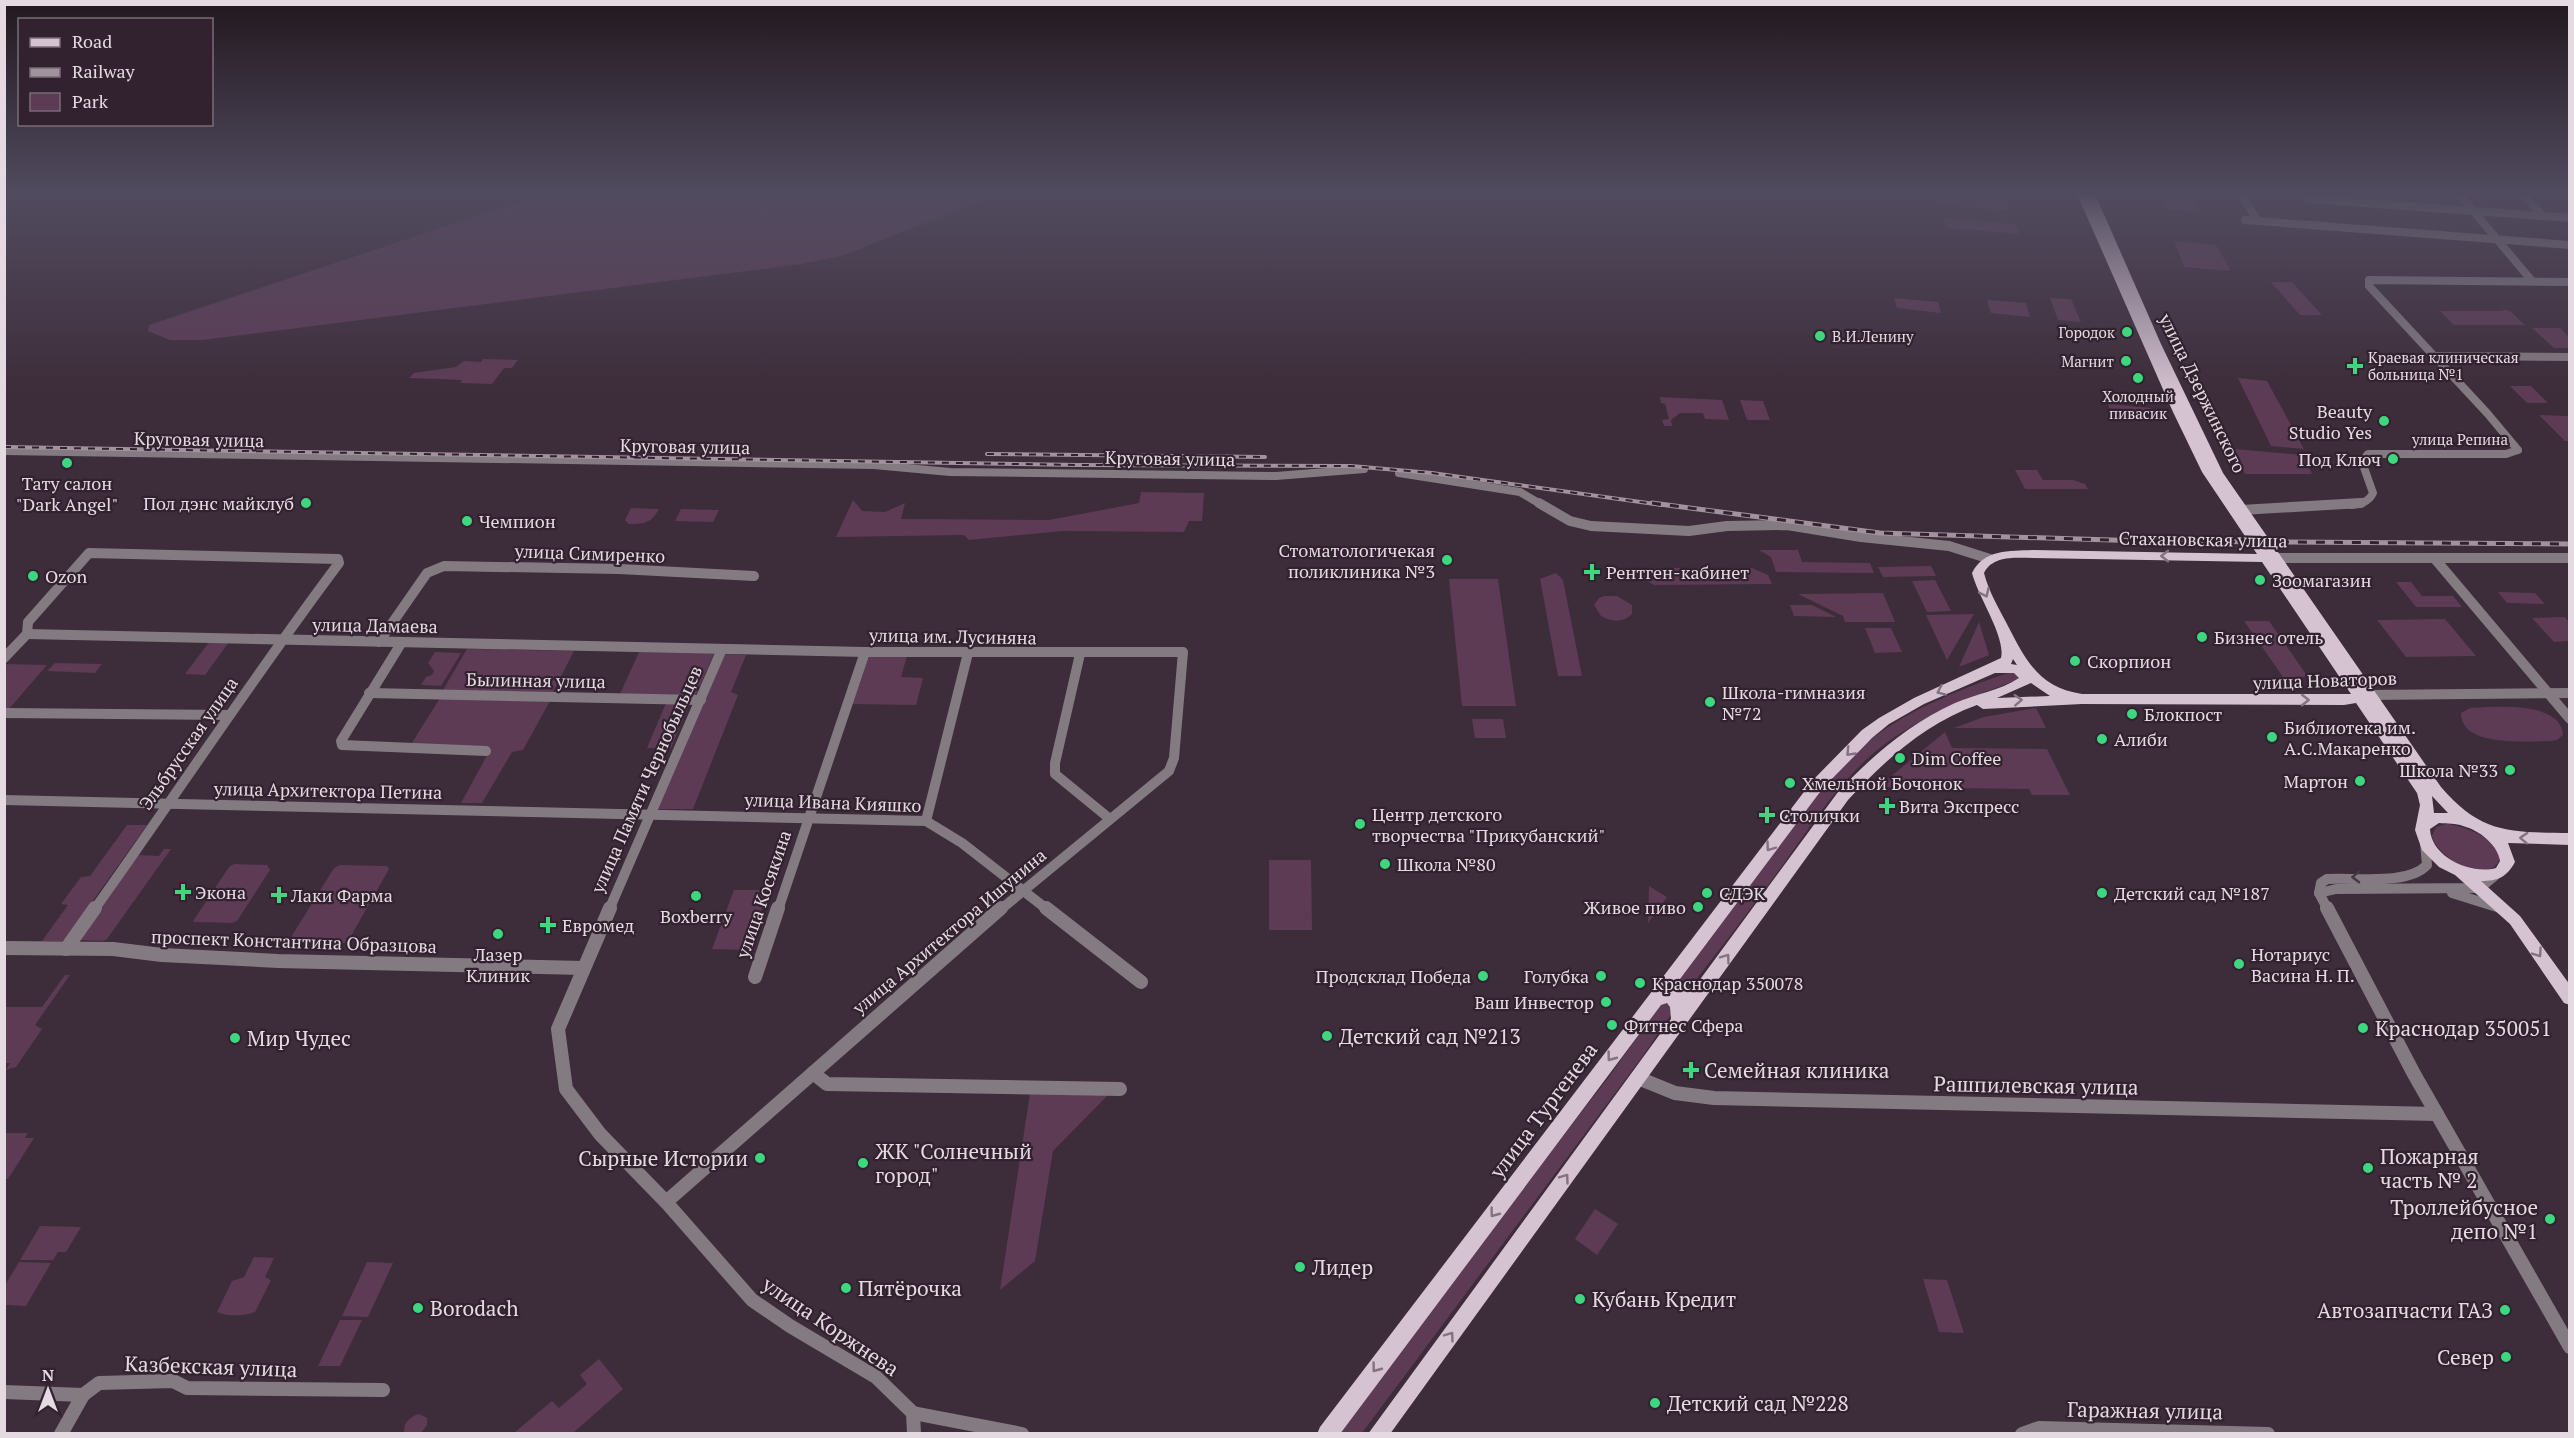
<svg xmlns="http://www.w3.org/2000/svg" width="2574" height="1438" font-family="'PT Serif',serif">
	<rect width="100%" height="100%" fill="#3d2c39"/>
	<g fill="#5d3b55">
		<path d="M542 194H996L842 256 801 264 202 340H170L148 331 149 325Z"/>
		<path d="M2159 194H2190L2200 212 2167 209Z"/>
		<path d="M1936 195 2006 200 2009 210 1939 205Z"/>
		<path d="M1944 218 2015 224 2019 234 1947 228Z"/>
		<path d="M2174 241 2216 245 2231 271 2184 267Z"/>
		<path d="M2271 282H2292L2322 315H2300Z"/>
		<path d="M1894 298 1938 302 1941 313 1897 308Z"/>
		<path d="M2050 298 2071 299 2081 322 2058 320Z"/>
		<path d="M1987 300 2026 303 2030 317 1991 313Z"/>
		<path d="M2502 309 2510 311 2525 325H2454L2440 311H2504Z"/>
		<path d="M2532 328H2560L2569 337V348H2554Z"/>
		<path d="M483 359 518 360 512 368H504L492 384 460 383 462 380 409 378 414 373 456 367 464 361 481 362Z"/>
		<path d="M2238 378 2267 381 2304 449 2271 446Z"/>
		<path d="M2510 386H2531L2548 403H2527Z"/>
		<path d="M1660 397 1722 400 1729 420 1705 419 1703 413H1680L1671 420 1672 426H1664L1662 420 1669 419 1665 404 1661 403Z"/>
		<path d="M1740 400 1763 401 1770 420H1747Z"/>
		<path d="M2108 404 2151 408 2154 415 2145 418 2111 414Z"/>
		<path d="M2539 415 2567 416 2569 418V441H2565Z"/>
		<path d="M2235 449 2303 455 2312 474H2245Z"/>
		<path d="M2015 470H2037L2043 480H2073L2085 484 2088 489H2025Z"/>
		<path d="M1141 492 1204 493 1202 521H1189L1184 532 1062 531 969 540 964 535 836 537 853 500 862 511 885 512 905 503 901 519 1049 520 1139 503Z"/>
		<path d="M631 508 659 509C651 523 645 524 629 524L625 520Z"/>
		<path d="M681 509 719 510 713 522 675 521Z"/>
		<path d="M1759 550H1798L1802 562 1870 563 1874 573 1776 572 1771 557Z"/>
		<path d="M1931 566 1936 576 1883 577 1878 567Z"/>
		<path d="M1625 568H1752L1768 575 1772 584 1654 585Z"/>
		<path d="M1556 573 1563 580 1582 676H1558L1540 579Z"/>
		<path d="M1449 579H1498L1516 706H1462Z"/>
		<path d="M1935 580 1951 611 1927 612 1912 581Z"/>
		<path d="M2396 582H2411L2422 596H2453L2462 607H2416Z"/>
		<path d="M2498 592 2535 593 2545 604 2507 603Z"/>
		<path d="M1883 593 1895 622H1845L1843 616 1798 594Z"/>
		<path d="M1604 596H1617L1632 605V614C1623 623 1611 622 1601 616L1594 605 1599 598Z"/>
		<path d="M1790 605H1812L1836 617 1794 616Z"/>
		<path d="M1974 614 1947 660 1926 615Z"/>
		<path d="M2565 617 2569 622V641L2554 642 2532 618Z"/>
		<path d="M2445 619 2476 656 2406 657 2377 620Z"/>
		<path d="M2244 621H2269L2308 677H2283Z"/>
		<path d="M1979 622 1989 655 1959 667Z"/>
		<path d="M1865 628H1891L1902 652 1875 653Z"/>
		<path d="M210 641 229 642 205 675 185 674Z"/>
		<path d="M467 649 574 651 553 692 443 690Z"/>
		<path d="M640 650 715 651 696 695 620 694Z"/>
		<path d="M435 652 461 653 441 686 421 685 426 677 432 675 434 671 428 663Z"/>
		<path d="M721 654 746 655 731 692 738 695 693 809H656Z"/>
		<path d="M864 656H907L901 677 923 678 916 705 850 704Z"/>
		<path d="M55 663 102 664 95 673 47 671Z"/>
		<path d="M5 664 47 665 8 710H5Z"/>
		<path d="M2014 671 2020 679C1973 696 1926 714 1885 744 1842 776 1813 823 1782 866 1752 908 1720 949 1688 990L1676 981 1824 786C1839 770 1855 752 1873 738 1911 708 1968 686 2014 671Z"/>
		<path d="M440 698 550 701 523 750 512 752 482 803H461L491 748 410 746Z"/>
		<path d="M666 703H690L671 748H647Z"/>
		<path d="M2036 708 2046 728H1954L1984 717Z"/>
		<path d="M2470 708C2493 707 2561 700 2563 735L2557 740 2551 741C2528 741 2461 748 2461 713Z"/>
		<path d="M1472 719H1503L1506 738H1475Z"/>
		<path d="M1945 732 1952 748 2047 749 2070 795H2032L2029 789 1878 787Z"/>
		<path d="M2446 824C2460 824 2515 844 2496 865 2479 883 2436 855 2432 836L2436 827Z"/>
		<path d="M127 825H147L67 937 62 941H42L68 905 61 904 81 877 90 876Z"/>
		<path d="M164 849H171L107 939 103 941 80 940 138 855 159 856Z"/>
		<path d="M1269 860H1311L1312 930H1269Z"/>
		<path d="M234 864 267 865 270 870 237 921 232 923 195 922 193 921 229 867Z"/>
		<path d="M340 865 387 866 389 869 347 943 288 942 334 868Z"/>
		<path d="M1649 886 1667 897 1648 923Z"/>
		<path d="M734 890H768L748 950 712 949Z"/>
		<path d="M182 936 226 937 217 946H205L201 943 179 945Z"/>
		<path d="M65 975H70L35 1025 42 1029 16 1067 6 1070 10 1063H5V1007H42Z"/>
		<path d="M1664 1000 1674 1010 1642 1057 1362 1433 1339 1434 1478 1245 1608 1078Z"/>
		<path d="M1030 1093H1110L1053 1151 1035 1261 1000 1290Z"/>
		<path d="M4 1133H28L25 1138H34L8 1179H5Z"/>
		<path d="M1595 1209 1618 1224 1597 1255 1575 1239Z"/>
		<path d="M40 1226H41L81 1227 66 1252H58L53 1260H20Z"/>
		<path d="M254 1257 274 1258 265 1277 271 1280 255 1312C245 1316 227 1317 217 1312L232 1281 244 1277Z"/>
		<path d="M19 1262 51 1263 26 1306 5 1305V1285Z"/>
		<path d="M367 1262 393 1263 368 1317 342 1316Z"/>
		<path d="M1923 1279 1947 1280 1964 1333 1939 1332Z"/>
		<path d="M340 1320H362L340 1366H318Z"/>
		<path d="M599 1359 623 1389 573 1433H514L552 1401 559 1408 587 1384 580 1375Z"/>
		<path d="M419 1414 427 1418V1425L421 1433H404C403 1423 409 1417 419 1414Z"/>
	</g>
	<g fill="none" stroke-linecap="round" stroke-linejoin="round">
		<g stroke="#847b82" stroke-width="8">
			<path d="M2241 194 2257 220"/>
			<path d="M2459 194 2532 281"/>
			<path d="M2523 194 2543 216"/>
			<path d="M2308 199 2570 218"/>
			<path d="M2245 220 2570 245"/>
			<path d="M2433 356 2570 357"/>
			<path d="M4 451 874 465 950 472 1276 476 1364 469"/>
			<path d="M1399 473 1520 492 1542 505"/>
			<path d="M2351 505C2360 504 2369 502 2373 493L2362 462 2368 454H2506L2518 450 2487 413 2369 286V280L2570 282"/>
		</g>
		<g stroke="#847b82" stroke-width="10">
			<path d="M1539 503 1570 521 1591 526 1689 531 1727 526 1787 525 1861 537 1949 546 1990 559"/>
			<path d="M2241 510 2361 503"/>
			<path d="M2268 558H2570"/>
			<path d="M2435 559 2570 719"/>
			<path d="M27 634 865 652H1183L1174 758 1169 771 1000 910"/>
			<path d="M379 642 427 573 444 566 619 569 754 576"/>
			<path d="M402 642 341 741 342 745 486 751"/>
			<path d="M1080 654 1055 763V774L1110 819"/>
			<path d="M4 658 27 634 28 622 89 553 338 559 339 563C254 676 176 795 94 910"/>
			<path d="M369 693 701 700"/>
			<path d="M2369 695 2570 693"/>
			<path d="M4 713 229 715"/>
			<path d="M4 800 926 821 962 843 1048 910"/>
			<path d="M926 821 968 653"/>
			<path d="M2319 893 2336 889 2480 888 2497 874"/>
			<path d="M2452 893 2500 908"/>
			<path d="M609 910 722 649"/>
			<path d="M778 910 865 652"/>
			<path d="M2328 910 2319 893 2321 883 2327 879C2355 877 2407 886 2427 865L2425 843"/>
		</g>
		<g stroke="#847b82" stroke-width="14">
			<path d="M610 908 558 1029 566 1089 600 1134 666 1202 752 1300 790 1326 876 1377 913 1413 914 1434"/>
			<path d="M1046 908 1141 982"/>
			<path d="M2327 908 2414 1074 2570 1347"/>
			<path d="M4 948 113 949 162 955 278 961 583 968"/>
			<path d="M66 949 95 908"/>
			<path d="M755 977 778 908"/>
			<path d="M813 1073 827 1084 1120 1089"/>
			<path d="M1638 1078 1675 1093 1714 1098 2437 1114"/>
			<path d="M666 1202 1001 908"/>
			<path d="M4 1392 83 1395 99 1383 173 1381 187 1388 383 1390"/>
			<path d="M913 1413 1022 1434"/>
			<path d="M61 1434 83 1395"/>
			<path d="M2022 1434 2039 1428 2268 1434"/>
		</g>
		<path fill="#d6c3d1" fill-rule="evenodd" d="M2077 194H2086L2089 202 2086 194H2095L2161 344 2223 473 2441 787C2482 835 2512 832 2570 833V845L2508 843 2515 862C2507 877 2498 881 2481 881L2520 916 2570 985V1005L2564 1003 2510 924 2455 875 2439 867 2422 850 2415 830 2420 805 2417 793 2356 703 2344 705 2082 704 1983 709 1977 705C1926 723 1884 761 1848 800L1390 1434H1368L1671 1019 1670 1007 1667 1003 1661 1005 1340 1434H1317L1320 1427 1813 780 1862 730 1879 718 1914 698 2001 658C2006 637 1978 597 1972 573 1984 549 2009 551 2033 550L2257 554 2202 472 2173 412ZM2033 558 2262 562 2351 694H2082C2041 688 2027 663 2009 628 2000 610 1989 593 1984 573 1993 555 2016 558 2033 558ZM2013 659 2017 665 2011 664ZM1995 673H2014L2019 678C1999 691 1975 694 1955 703 1909 724 1872 756 1838 792L1696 985 1688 987 1680 979 1823 788 1872 738 1889 724 1924 704ZM2031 683 2050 696 1997 698ZM2432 796 2448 813H2434ZM2439 823C2447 824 2456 823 2463 826 2479 830 2498 845 2500 861L2496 868C2471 875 2431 857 2430 829Z"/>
		<g stroke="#a0939d" stroke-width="4">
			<g id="rail-far1">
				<path d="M4 447 1079 465 1351 466 1432 473 1662 505"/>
				<path d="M987 454 1265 457"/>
			</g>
		</g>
		<g stroke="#a0939d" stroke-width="5">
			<path id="rail" d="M1652 503 1880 533 2143 541 2570 544"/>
		</g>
		<use href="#rail-far1" stroke="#32222f" stroke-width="2" stroke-dasharray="7" stroke-linecap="butt"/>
		<use href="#rail" stroke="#32222f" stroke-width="3" stroke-dasharray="9" stroke-linecap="butt"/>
	</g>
	<defs><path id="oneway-chevron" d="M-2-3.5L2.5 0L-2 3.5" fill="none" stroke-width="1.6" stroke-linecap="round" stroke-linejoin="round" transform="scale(1.5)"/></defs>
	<g stroke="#847280">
		<use href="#oneway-chevron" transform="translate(2165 556) rotate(-180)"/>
		<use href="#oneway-chevron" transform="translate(1985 593) rotate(65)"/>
		<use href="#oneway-chevron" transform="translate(1941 691) rotate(156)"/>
		<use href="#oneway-chevron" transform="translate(2018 700) rotate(-3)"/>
		<use href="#oneway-chevron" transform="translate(2305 700)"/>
		<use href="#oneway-chevron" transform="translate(1850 752) rotate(134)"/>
		<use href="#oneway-chevron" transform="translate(2524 838) rotate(-177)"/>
		<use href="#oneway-chevron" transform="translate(1770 847) rotate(126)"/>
		<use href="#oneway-chevron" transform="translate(2538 953) rotate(55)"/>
		<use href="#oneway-chevron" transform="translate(1726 958) rotate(-54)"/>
		<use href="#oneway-chevron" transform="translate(1611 1057) rotate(127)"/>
		<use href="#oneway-chevron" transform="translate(1565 1178) rotate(-54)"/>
		<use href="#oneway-chevron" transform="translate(1494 1213) rotate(127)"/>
		<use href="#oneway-chevron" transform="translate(1450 1336) rotate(-54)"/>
		<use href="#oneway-chevron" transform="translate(1376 1368) rotate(127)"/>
	</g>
	<use stroke="#463844" href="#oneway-chevron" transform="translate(2356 877) rotate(179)"/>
	<linearGradient id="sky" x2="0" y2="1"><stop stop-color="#22181f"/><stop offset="0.49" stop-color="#514b5f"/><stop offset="1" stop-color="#514b5f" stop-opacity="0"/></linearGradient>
	<rect width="2574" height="395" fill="url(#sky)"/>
	<g fill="#3cd77e" stroke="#32222f" stroke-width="2">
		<circle cx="2127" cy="332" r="6"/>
		<circle cx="1820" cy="336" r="6"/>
		<circle cx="2126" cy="361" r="6"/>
		<path d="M2352 357h6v6h6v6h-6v6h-6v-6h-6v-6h6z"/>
		<circle cx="2138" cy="378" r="6"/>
		<circle cx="2384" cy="421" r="6"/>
		<circle cx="2393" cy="459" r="6"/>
		<circle cx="67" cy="463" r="6"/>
		<circle cx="306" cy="503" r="6"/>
		<circle cx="467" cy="521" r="6"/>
		<circle cx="1447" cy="560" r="6"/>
		<path d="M1589 563h6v6h6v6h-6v6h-6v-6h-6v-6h6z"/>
		<circle cx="33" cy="576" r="6"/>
		<circle cx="2260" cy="580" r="6"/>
		<circle cx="2202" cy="637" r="6"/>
		<circle cx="2075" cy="661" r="6"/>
		<circle cx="1710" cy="702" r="6"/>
		<circle cx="2132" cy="714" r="6"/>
		<circle cx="2272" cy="737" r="6"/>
		<circle cx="2102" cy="739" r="6"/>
		<circle cx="1900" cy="758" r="6"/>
		<circle cx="2510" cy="770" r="6"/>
		<circle cx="2360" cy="781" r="6"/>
		<circle cx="1790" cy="783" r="6"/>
		<path d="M1884 797h6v6h6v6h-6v6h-6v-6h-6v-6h6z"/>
		<path d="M1764 806h6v6h6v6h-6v6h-6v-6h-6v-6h6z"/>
		<circle cx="1360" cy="824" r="6"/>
		<circle cx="1385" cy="864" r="6"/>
		<path d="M180 883h6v6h6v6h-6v6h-6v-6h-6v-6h6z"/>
		<circle cx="1707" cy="893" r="6"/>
		<circle cx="2102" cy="893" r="6"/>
		<path d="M276 886h6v6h6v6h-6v6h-6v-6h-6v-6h6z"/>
		<circle cx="696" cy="896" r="6"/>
		<circle cx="1698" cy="907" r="6"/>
		<path d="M545 916h6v6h6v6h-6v6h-6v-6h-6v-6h6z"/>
		<circle cx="498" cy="934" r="6"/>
		<circle cx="2239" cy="964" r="6"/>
		<circle cx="1483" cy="976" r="6"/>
		<circle cx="1601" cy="976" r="6"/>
		<circle cx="1640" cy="983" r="6"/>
		<circle cx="1606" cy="1002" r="6"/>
		<circle cx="1612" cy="1025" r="6"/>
		<circle cx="2363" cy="1028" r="6"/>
		<circle cx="1327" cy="1036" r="6"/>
		<circle cx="235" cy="1038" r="6"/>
		<path d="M1688 1061h6v6h6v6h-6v6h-6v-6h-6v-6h6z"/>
		<circle cx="760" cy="1158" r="6"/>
		<circle cx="863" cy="1163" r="6"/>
		<circle cx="2368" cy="1168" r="6"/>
		<circle cx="2550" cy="1219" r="6"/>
		<circle cx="1300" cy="1267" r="6"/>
		<circle cx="846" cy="1288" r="6"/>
		<circle cx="1580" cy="1299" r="6"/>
		<circle cx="418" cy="1308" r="6"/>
		<circle cx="2505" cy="1310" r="6"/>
		<circle cx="2506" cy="1357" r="6"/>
		<circle cx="1655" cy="1403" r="6"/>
	</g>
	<g text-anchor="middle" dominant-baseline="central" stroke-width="4.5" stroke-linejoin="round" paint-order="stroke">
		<g font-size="15" fill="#e5dae2" stroke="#32222f" text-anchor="end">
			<text x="2115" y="332">Городок</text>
			<text x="1832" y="336" text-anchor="start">В.И.Ленину</text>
			<text x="2368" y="357" text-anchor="start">Краевая клиническая<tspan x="2368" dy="17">больница №1</tspan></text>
			<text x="2114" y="361">Магнит</text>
			<text x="2138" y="396" text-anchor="middle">Холодный<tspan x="2138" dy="17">пивасик</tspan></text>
		</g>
		<g font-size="15" fill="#e5dae2" stroke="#32222f">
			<text x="2460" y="439">улица Репина</text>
		</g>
		<g font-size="18" fill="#e5dae2" stroke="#32222f">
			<text transform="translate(2203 393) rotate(64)">улица Дзержинского</text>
			<text transform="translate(199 439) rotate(1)">Круговая улица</text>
			<text transform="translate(685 446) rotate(1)">Круговая улица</text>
			<text transform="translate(1170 458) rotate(1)">Круговая улица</text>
			<text transform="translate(2203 539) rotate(1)">Стахановская улица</text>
			<text transform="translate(590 553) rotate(2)">улица Симиренко</text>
			<text transform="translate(375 625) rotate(1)">улица Дамаева</text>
			<text transform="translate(953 636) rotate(1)">улица им. Лусиняна</text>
			<text transform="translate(536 680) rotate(1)">Былинная улица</text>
			<text transform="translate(2325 680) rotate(-2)">улица Новаторов</text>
			<text transform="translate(188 743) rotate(-55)">Эльбрусская улица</text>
			<text transform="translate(646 779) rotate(-66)">улица Памяти Чернобыльцев</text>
			<text transform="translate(328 790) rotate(1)">улица Архитектора Петина</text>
			<text transform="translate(833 802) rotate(2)">улица Ивана Кияшко</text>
			<text transform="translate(763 894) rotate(-71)">улица Косякина</text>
			<text transform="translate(949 931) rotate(-40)">улица Архитектора Ишунина</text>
			<text transform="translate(294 941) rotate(2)">проспект Константина Образцова</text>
		</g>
		<g font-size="18" fill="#e5dae2" stroke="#32222f" text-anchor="start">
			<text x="2372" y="411" text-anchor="end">Beauty<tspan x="2372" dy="21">Studio Yes</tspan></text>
			<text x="2381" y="459" text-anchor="end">Под Ключ</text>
			<text x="67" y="483" text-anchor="middle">Тату салон<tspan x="67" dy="21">"Dark Angel"</tspan></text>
			<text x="294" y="503" text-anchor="end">Пол дэнс майклуб</text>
			<text x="479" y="521">Чемпион</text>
			<text x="1435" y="550" text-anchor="end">Стоматологичекая<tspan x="1435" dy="21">поликлиника №3</tspan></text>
			<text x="1606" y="572">Рентген-кабинет</text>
			<text x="45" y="576">Ozon</text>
			<text x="2272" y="580">Зоомагазин</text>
			<text x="2214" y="637">Бизнес отель</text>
			<text x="2087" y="661">Скорпион</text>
			<text x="1722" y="692">Школа-гимназия<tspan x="1722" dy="21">№72</tspan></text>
			<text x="2144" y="714">Блокпост</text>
			<text x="2284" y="727">Библиотека им.<tspan x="2284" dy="21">А.С.Макаренко</tspan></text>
			<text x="2114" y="739">Алиби</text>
			<text x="1912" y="758">Dim Coffee</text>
			<text x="2498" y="770" text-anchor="end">Школа №33</text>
			<text x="2348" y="781" text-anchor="end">Мартон</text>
			<text x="1802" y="783">Хмельной Бочонок</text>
			<text x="1899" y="806">Вита Экспресс</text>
			<text x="1372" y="814">Центр детского<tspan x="1372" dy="21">творчества "Прикубанский"</tspan></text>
			<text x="1779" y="815">Столички</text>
			<text x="1397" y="864">Школа №80</text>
			<text x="195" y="892">Экона</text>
			<text x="1719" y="893">СДЭК</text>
			<text x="2114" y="893">Детский сад №187</text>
			<text x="291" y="895">Лаки Фарма</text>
			<text x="1686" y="907" text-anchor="end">Живое пиво</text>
			<text x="696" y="916" text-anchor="middle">Boxberry</text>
			<text x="562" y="925">Евромед</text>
			<text x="498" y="954" text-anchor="middle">Лазер<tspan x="498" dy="21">Клиник</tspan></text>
			<text x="2251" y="954">Нотариус<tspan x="2251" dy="21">Васина Н. П.</tspan></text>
			<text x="1471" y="976" text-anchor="end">Продсклад Победа</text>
			<text x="1589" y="976" text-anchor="end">Голубка</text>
			<text x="1652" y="983">Краснодар 350078</text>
			<text x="1594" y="1002" text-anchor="end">Ваш Инвестор</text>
			<text x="1624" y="1025">Фитнес Сфера</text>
		</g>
		<g font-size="21" fill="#e5dae2" stroke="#32222f" text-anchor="start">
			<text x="2375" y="1028">Краснодар 350051</text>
			<text x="1339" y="1036">Детский сад №213</text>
			<text x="247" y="1038">Мир Чудес</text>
			<text x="1704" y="1070">Семейная клиника</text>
			<text x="875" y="1151">ЖК "Солнечный<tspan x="875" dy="24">город"</tspan></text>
			<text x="2380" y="1156">Пожарная<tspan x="2380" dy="24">часть № 2</tspan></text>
			<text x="748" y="1158" text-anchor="end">Сырные Истории</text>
			<text x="2538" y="1207" text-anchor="end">Троллейбусное<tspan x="2538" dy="24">депо №1</tspan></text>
			<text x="1312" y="1267">Лидер</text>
			<text x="858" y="1288">Пятёрочка</text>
			<text x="1592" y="1299">Кубань Кредит</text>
			<text x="430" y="1308">Borodach</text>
			<text x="2493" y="1310" text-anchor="end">Автозапчасти ГАЗ</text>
			<text x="2494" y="1357" text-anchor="end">Север</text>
			<text x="1667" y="1403">Детский сад №228</text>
		</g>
		<g font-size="21" fill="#e5dae2" stroke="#32222f">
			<text transform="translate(2036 1085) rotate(1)">Рашпилевская улица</text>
			<text transform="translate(1543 1110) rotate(-53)">улица Тургенева</text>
			<text transform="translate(831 1326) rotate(34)">улица Коржнева</text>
			<text transform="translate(211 1366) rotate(2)">Казбекская улица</text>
			<text transform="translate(2145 1410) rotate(1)">Гаражная улица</text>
		</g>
	</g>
	<rect width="2574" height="1438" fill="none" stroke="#e5dae2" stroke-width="12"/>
	<rect x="18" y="18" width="195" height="108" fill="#32222f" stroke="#7a6c77" stroke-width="1.5"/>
	<rect x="30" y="38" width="30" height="9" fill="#d6c3d1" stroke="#7a6c77" stroke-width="1.5"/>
	<text x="72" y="48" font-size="18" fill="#e5dae2">Road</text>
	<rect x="30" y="68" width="30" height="9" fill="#a0939d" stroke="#7a6c77" stroke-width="1.5"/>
	<text x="72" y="78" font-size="18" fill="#e5dae2">Railway</text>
	<rect x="30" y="93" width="30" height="18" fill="#5d3b55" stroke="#7a6c77" stroke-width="1.5"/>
	<text x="72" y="108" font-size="18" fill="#e5dae2">Park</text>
	<g transform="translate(48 1390)" stroke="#32222f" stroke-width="4.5" paint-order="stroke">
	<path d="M0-4.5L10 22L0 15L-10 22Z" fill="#e5dae2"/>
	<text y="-9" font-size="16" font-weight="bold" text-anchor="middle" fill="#e5dae2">N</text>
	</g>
</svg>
